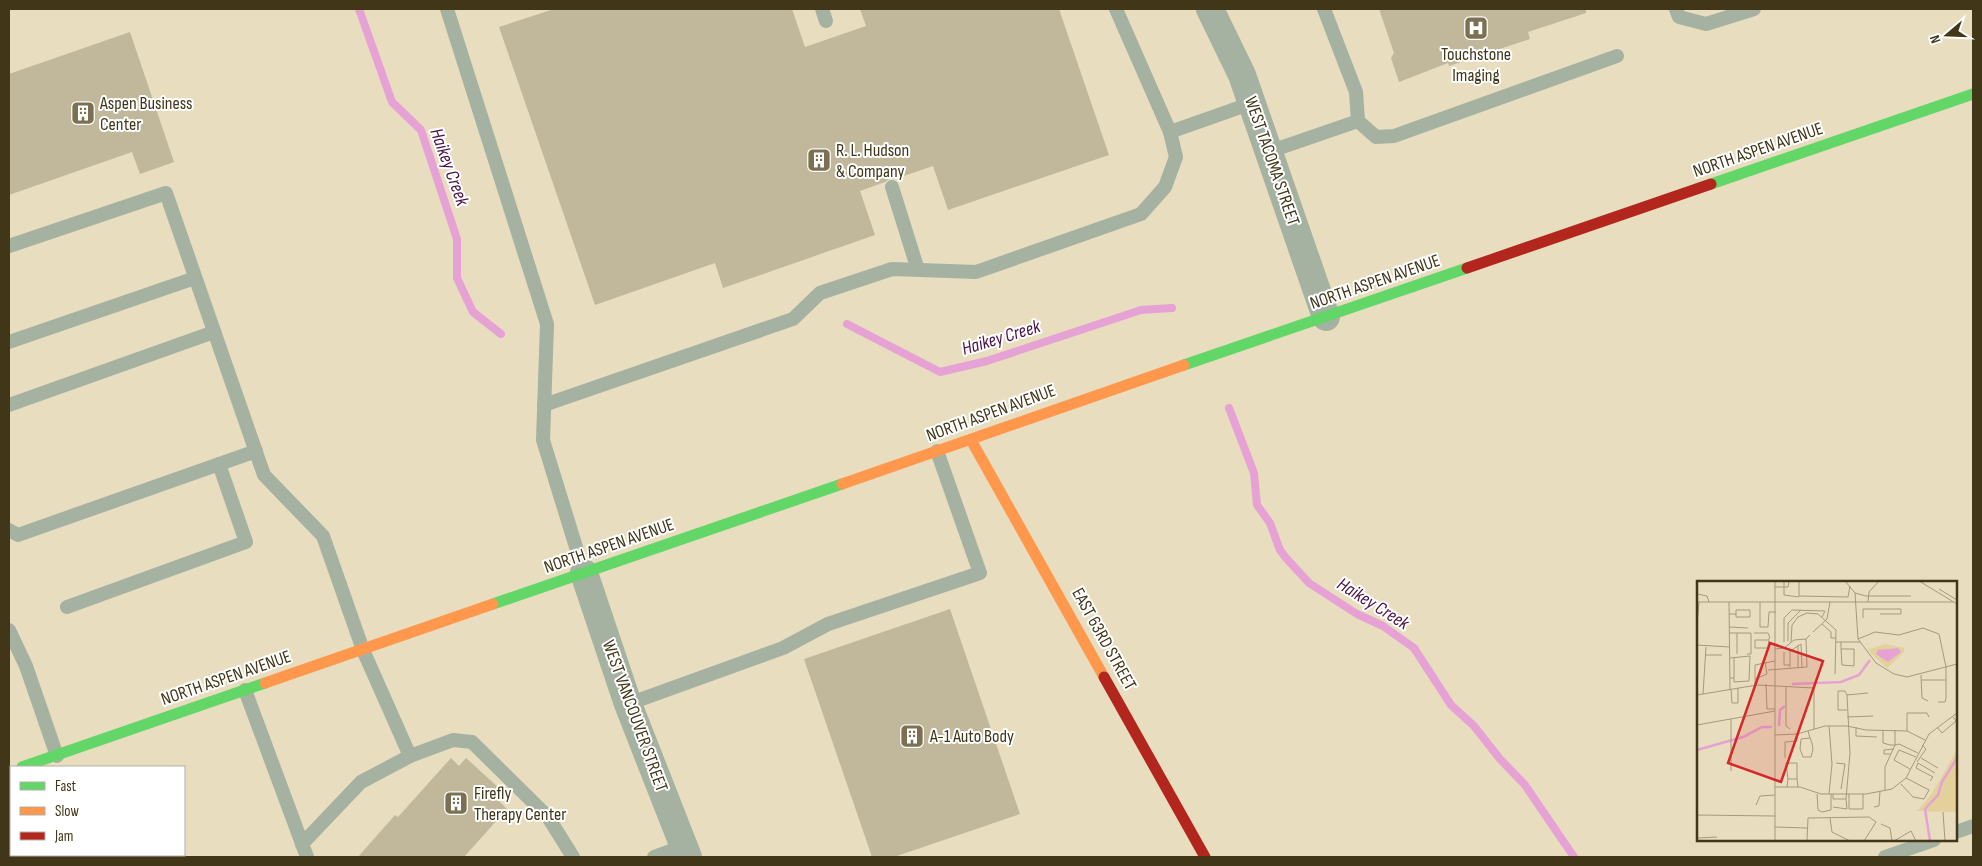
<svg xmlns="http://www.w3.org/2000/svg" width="1982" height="866" font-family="'Sofia Sans Condensed',sans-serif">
	<rect width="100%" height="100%" fill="#e8ddbe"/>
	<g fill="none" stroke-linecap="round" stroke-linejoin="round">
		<g stroke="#e6a2d4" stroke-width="8">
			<path d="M359 9 392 102 421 130 457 239V278L473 312 501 334"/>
			<path d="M847 324 940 372 987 361 1141 310 1172 308"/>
			<path d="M1229 408 1254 473 1257 505 1270 523 1280 550 1286 558 1309 583 1357 614 1383 626 1414 648 1451 705 1474 726 1500 759 1525 785 1574 857"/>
		</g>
	</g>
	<g fill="#c1b79b">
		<path d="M554 9H792L805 47 866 26 860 9H1059L1109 155 948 210 933 166 895 179H889L885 182 860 191 875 235 723 288 715 263 595 305 499 27Z"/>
		<path d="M1379 9H1586V13L1528 32 1530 39 1449 66 1448 63 1399 82 1391 58 1394 53Z"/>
		<path d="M130 32 174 162 140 174 132 152 9 195V74Z"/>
		<path d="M950 609 1020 814 894 857H872L804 659Z"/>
		<path d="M451 758 459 766 466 758 500 789 494 796 507 809 464 857H358L395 815 398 817Z"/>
	</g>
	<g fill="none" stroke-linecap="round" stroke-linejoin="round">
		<g stroke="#a5b1a1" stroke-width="14">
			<path d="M447 9 547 324 543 440 584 573"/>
			<path d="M822 9 826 21"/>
			<path d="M1116 9 1170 132 1252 103"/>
			<path d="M1324 9 1356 92 1358 121 1376 137 1394 136 1617 56"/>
			<path d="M1676 9 1679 17 1706 24 1754 9"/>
			<path d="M1268 152 1358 121"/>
			<path d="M892 187 918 270"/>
			<path d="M9 246 166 193 264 475 323 536 363 650 410 756"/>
			<path d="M9 342 195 278"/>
			<path d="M9 405 214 332"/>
			<path d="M544 405 793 319 820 293 892 269 976 272 1141 214 1165 187 1176 157 1170 132"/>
			<path d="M9 530 18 535 256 451"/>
			<path d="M67 607 246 542 219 464"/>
			<path d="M9 630 26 666 57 756"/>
			<path d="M245 690 307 857"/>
			<path d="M628 704 783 648 828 624 980 573 937 451"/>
			<path d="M1956 832 1973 826"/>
			<path d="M302 844 361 782 410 756 453 740 472 742 548 817 573 857"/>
			<path d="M654 857 684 846"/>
			<path d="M1885 857 1934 840"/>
		</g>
		<g stroke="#a5b1a1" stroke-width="28">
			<path d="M1210 9 1242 75 1326 317"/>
			<path d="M584 573 628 704 688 857"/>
		</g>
		<g stroke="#63d668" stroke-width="11">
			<path d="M1711 184 1973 94"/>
			<path d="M1184 365 1467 268"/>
			<path d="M493 604 842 484"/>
			<path d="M22 767 265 683"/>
		</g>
		<g stroke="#ff974d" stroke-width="11">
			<path d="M971 440 1104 677"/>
			<path d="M842 484 1184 365"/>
			<path d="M265 683 493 604"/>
		</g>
		<g stroke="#b3261e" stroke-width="11">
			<path d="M1467 268 1711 184"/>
			<path d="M1104 677 1205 857"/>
		</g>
	</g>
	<defs>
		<g id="hospital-square" transform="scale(1.25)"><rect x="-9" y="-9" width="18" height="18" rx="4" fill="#7b7052" stroke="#fff"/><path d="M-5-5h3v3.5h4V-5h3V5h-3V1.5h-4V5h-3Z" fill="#fff"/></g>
		<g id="building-square" transform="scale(1.25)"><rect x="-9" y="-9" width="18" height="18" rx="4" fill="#7b7052" stroke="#fff"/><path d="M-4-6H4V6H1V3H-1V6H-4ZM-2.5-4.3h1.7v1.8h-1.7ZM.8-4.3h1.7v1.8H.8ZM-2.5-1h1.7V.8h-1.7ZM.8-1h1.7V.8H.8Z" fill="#fff"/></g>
	</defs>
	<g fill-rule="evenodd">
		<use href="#hospital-square" x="1476" y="28"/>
		<use href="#building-square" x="83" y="113"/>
		<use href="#building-square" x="819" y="160"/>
		<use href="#building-square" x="912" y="736"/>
		<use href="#building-square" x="456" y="803"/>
	</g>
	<g text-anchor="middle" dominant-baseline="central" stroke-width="4" stroke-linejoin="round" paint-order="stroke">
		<g font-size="18" fill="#413618" stroke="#fff" text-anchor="start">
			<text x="1476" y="54" text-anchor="middle">Touchstone<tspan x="1476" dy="21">Imaging</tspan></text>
			<text x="100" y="103">Aspen Business<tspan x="100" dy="21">Center</tspan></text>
			<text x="836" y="150">R. L. Hudson<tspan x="836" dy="21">&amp; Company</tspan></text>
			<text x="930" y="736">A-1 Auto Body</text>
			<text x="474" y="793">Firefly<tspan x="474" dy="21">Therapy Center</tspan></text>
		</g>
		<g font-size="18" fill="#413618" stroke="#fff">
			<text transform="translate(1758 150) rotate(-19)">NORTH ASPEN AVENUE</text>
			<text transform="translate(1272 161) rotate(71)">WEST TACOMA STREET</text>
			<text transform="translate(1375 282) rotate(-19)">NORTH ASPEN AVENUE</text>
			<text transform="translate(991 413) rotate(-20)">NORTH ASPEN AVENUE</text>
			<text transform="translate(609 546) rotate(-19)">NORTH ASPEN AVENUE</text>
			<text transform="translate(1104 639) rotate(61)">EAST 63RD STREET</text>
			<text transform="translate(226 678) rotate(-19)">NORTH ASPEN AVENUE</text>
			<text transform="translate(635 716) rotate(70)">WEST VANCOUVER STREET</text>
		</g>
		<g font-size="19" font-style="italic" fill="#4b1248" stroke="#fff">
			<text transform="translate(449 167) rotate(70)">Haikey Creek</text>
			<text transform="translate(1001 338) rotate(-17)">Haikey Creek</text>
			<text transform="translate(1373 604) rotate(32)">Haikey Creek</text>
		</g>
	</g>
	<g transform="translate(1697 581)">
		<rect width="260" height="260" fill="#e8ddbe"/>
		<path d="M188 63 207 67V71L190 87 171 69ZM260 169V231L220 230 234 214Z" fill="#e3d09b"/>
		<path d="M201 67 204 71 191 81 179 73 181 69Z" fill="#e6a2d4"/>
		<path fill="none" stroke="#e6a2d4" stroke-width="2.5" d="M95 103 144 101 162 94 173 79M82 145 83 129 88 125M0 169 46 156 65 146H75M233 260 228 228 241 214 245 201 260 177"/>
		<path fill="none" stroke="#a59a7c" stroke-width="1" d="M87 0V14L102 16M102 0V15L151 16 153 5M148 0 158 12 161 58 179 82 197 93 210 96 260 83M222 0 260 23M78 6H91L92 0M242 8 260 19M158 12 169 15H214M0 13 10 15 12 21M0 21H256M32 21 33 108M63 21V46H71L72 31H79M171 21 172 11 182 0M32 33H39V29H53V36H39V33M166 37V28H204V33H183M0 43 2 21M125 43 134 51V57H139M32 46 51 47M116 51 130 38 133 21M32 52H54V73H50M40 52V73M57 52H71L73 57M161 58 178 51 202 54 226 47 242 53 249 86V117L248 121H241M71 59H58V67H71L72 57M91 60V42L104 29M87 61V37L95 29 128 30 125 36M94 61 95 44 101 36 110 32 121 33 139 49 138 93M139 61H163M144 61V68L145 84 157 85V68H144M0 64 33 66M101 64V86M78 68 87 67 97 59 109 58 113 54M87 71V84H93M8 74H25M33 77 53 75 52 100 37 101V97H33M93 86V70L104 63 105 86M71 89 110 86 109 58M224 94 225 117 231 120M37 97V77M58 98 70 93 68 81M225 99H249M69 103 70 128H78M58 104V84L78 80M89 105V145L93 148M34 108 35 122H41V107M6 113 9 66M0 114 60 104 117 107V148M150 114 148 110H141V129H150M150 136 176 135M34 138V190M0 144 78 130M132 145 135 183 132 213M159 146V155L180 156M240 146 245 152 259 140 256 136M111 150 113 157 115 162 116 168 114 176H106L103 168 104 158 113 157M186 150V162L193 164H198V149M210 150V132H230L232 136M78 154 100 153 128 145H150L169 149 210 150 228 159M194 173H187V169L197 168M88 177V161L100 160V153M224 177 241 187M220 181 229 168 225 164M139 182 148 183 144 208M213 188 197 179 202 169 219 176M91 198 89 182H100V198M233 200 236 196 219 187 221 182 238 192M204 203 216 216 227 218 232 209 209 197M78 206H103L124 213H169L195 208 209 197 232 153 260 132M90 206 91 198H100L101 206M188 210V186L198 164 202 163 221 172M120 213 121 229 125 231 134 229V213M136 213V218H149L153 172 150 114 171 112M152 213V228H166V213M59 224 63 215 78 214M136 226 150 228 149 218M177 226 182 225 183 210M246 231 248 260M0 234 78 235M133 237 135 251 153 260M184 243 193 247 195 260M78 246 110 247M0 257 20 256M78 260V0M110 260 111 237 172 236 179 241 167 260M197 260 214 250 219 260"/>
		<path fill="#d62828" fill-opacity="0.15" stroke="#d62828" stroke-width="2.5" d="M73 62 126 80 84 201 31 182Z"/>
		<rect width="260" height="260" fill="none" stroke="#413618" stroke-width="2.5"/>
	</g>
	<rect width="1982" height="866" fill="none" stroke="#413618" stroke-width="20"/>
	<rect x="10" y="766" width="175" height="90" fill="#ffffff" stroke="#b3afa3"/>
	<rect x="20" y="782" width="25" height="8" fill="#63d668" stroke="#b3afa3"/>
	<text x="55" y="791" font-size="15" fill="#413618">Fast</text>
	<rect x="20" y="807" width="25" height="8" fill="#ff974d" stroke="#b3afa3"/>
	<text x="55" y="816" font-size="15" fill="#413618">Slow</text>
	<rect x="20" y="832" width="25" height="8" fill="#b3261e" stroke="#b3afa3"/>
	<text x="55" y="841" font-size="15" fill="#413618">Jam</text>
	<g transform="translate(1947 35) rotate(251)" stroke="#ffffff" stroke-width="4" paint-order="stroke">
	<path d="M0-4L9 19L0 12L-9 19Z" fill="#413618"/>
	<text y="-8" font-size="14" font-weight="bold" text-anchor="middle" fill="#413618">N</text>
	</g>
</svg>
